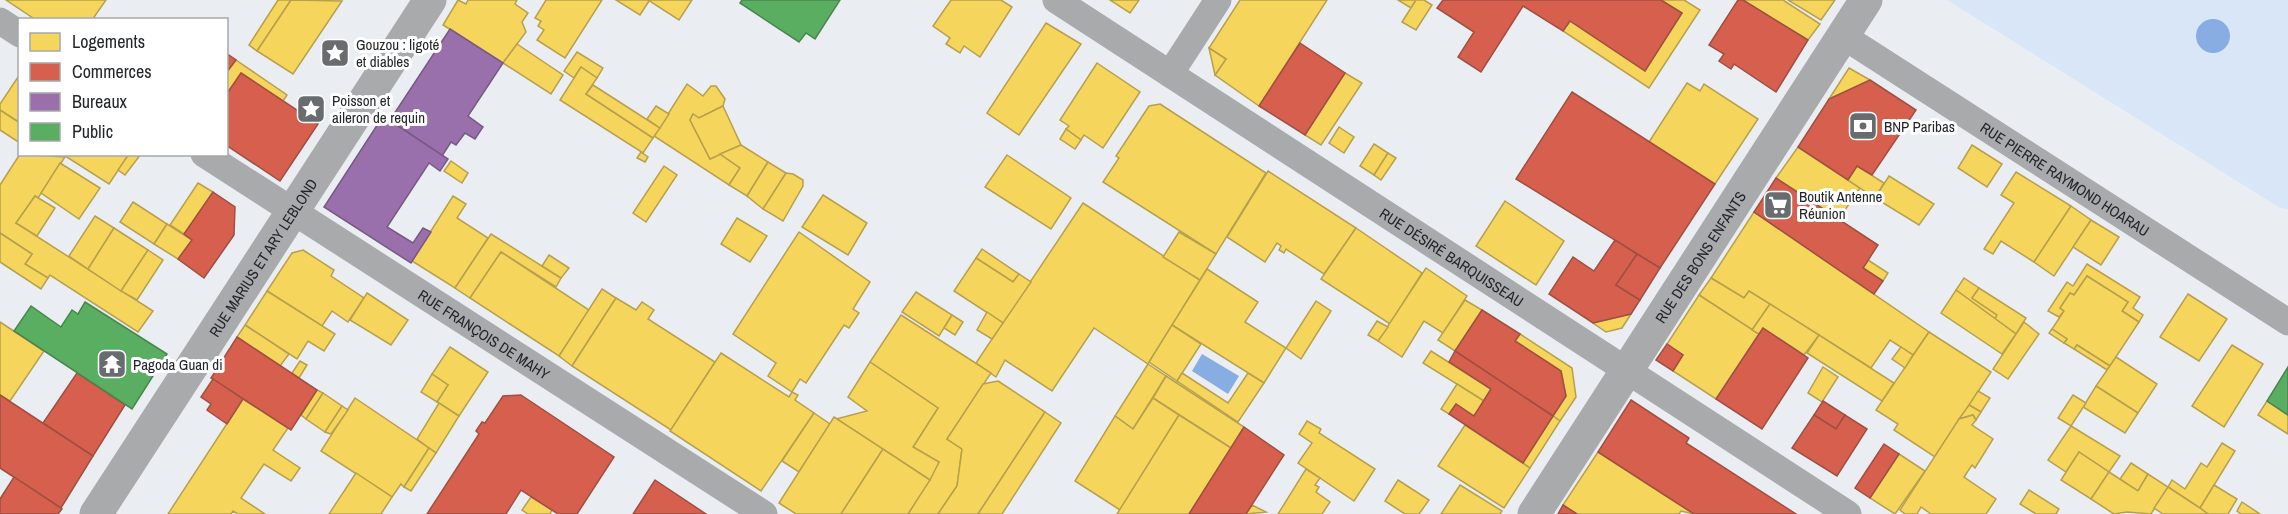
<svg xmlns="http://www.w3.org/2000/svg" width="2288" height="514" font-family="'Archivo Narrow',sans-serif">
	<rect width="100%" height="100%" fill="#eaeef2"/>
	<path fill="#d8e6f8" d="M1947 0H2288V209L2280 208Z"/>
	<g fill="#87ade3">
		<circle cx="2213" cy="36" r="17"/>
		<path d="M1202 354 1239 376 1228 394 1192 371Z"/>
	</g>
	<g fill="#f6d55c" stroke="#b7a04d" stroke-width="1.5">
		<path d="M6 0H106L94 17 98 20H36Z"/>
		<path d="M278 0H291L257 51 249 45Z"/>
		<path d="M291 0 342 1 293 74 257 51Z"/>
		<path d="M458 0 466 4 468 0H517L515 4 528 13 522 22 526 32 503 63 443 25Z"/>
		<path d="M546 0H602L565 58 537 40 544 30 538 26 541 21 535 18Z"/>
		<path d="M616 0H648L649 1 640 15Z"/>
		<path d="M648 0H692L679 20Z"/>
		<path d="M951 0H1001L1012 7 980 57 964 46 960 53 946 44 950 38 933 26Z"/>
		<path d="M1110 0H1139L1130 13Z"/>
		<path d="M1240 0H1327L1259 106 1215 75 1226 59 1209 48Z"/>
		<path d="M1398 0H1416L1411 8Z"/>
		<path d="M1416 0H1424L1432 5 1416 30 1402 22Z"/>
		<path d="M1661 0H1684L1700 10 1649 88 1563 31 1570 21 1645 71 1682 13Z"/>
		<path d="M1743 0H1783L1820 24 1808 40Z"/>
		<path d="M1788 0H1835L1821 20Z"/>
		<path d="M1046 23 1081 44 1019 135 987 113Z"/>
		<path d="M517 44 563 75 551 94 503 63Z"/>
		<path d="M1209 48 1226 59 1215 75Z"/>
		<path d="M577 52 603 68 597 78 581 67 574 78 564 71Z"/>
		<path d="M236 60 287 95 283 101 241 73 226 95V73Z"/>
		<path d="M1097 63 1140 92 1103 148 1084 135 1081 140 1066 129 1069 126 1060 120Z"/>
		<path d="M581 67 597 78 586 94 653 138 643 153 560 100Z"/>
		<path d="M1849 68 1870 80 1829 99Z"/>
		<path d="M1345 73 1362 83 1321 145 1305 135Z"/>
		<path d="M20 74V123L0 110V104Z"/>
		<path d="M1687 83 1700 91 1704 84 1758 119 1715 184 1649 142Z"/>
		<path d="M687 84 703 96 711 86H716L725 99 723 106 699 118 693 114 690 120 710 159 720 154 740 168 729 185 654 136Z"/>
		<path d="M593 85 660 128 653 138 586 94Z"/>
		<path d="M1160 104 1266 173 1216 254 1103 182 1119 158 1116 156 1149 106Z"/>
		<path d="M656 106 669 114 660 128 647 119Z"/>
		<path d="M723 106 741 145 710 159 690 120 693 114 699 118Z"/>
		<path d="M0 110 20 123V143L0 130Z"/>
		<path d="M1339 127 1354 137 1344 153 1329 143Z"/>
		<path d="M1066 129 1081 140 1075 149 1060 139Z"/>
		<path d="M1374 144 1388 153 1374 175 1360 166Z"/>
		<path d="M741 145 768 162 747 196 729 185 740 168 720 154Z"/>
		<path d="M1972 145 2002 164 1987 187 1958 168Z"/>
		<path d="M1798 147 1860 188 1839 219 1776 178Z"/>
		<path d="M641 152 648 157 645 162 637 158Z"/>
		<path d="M1388 153 1396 158 1381 180 1374 175Z"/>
		<path d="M20 154 65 157 38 198 35 196 16 223 153 311 138 332 50 275 48 278 25 264 32 254 0 233V185Z"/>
		<path d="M62 154H129L109 184Z"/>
		<path d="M129 154H141L125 175 118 170Z"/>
		<path d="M1007 155 1071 198 1051 229 985 187Z"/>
		<path d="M451 161 468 173 462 183 444 171Z"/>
		<path d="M768 162 786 173 763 209 747 196Z"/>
		<path d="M60 163 100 188 79 219 41 193Z"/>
		<path d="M664 166 677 175 646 222 633 213Z"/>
		<path d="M1857 166 1884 183 1875 198 1848 180Z"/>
		<path d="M1268 171 1356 228 1324 274 1286 249 1284 253 1279 250 1281 246 1277 243 1265 262 1227 237Z"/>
		<path d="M2016 172 2071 206 2034 262 2001 241 1993 254 1984 249 2014 203 2001 195Z"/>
		<path d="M786 173 793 174 803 180V186L783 221 763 209Z"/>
		<path d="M1889 176 1934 204 1919 225 1875 198Z"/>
		<path d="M198 183 213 192 184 234 170 225Z"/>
		<path d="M823 195 867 223 848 255 802 227Z"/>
		<path d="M35 196 55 208 37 236 16 223Z"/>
		<path d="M453 196 466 204 457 218 488 238 455 288 412 261Z"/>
		<path d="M1505 201 1564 241 1536 285 1476 246Z"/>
		<path d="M133 202 167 224 154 244 120 222Z"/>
		<path d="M1083 203 1200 280 1148 364 1094 328 1052 391 1005 360 996 377 976 363Z"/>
		<path d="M2071 206 2091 220 2054 276 2034 262Z"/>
		<path d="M1754 212 1929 332 1913 355 1890 340 1871 368 1749 291 1744 298 1711 278Z"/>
		<path d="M95 216 114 228 88 269 69 256Z"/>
		<path d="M737 218 767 236 750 262 721 244Z"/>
		<path d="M2091 220 2119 237 2101 265 2073 247Z"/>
		<path d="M167 224 192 240 178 259 154 244Z"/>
		<path d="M114 228 148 250 121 291 88 269Z"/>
		<path d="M1356 228 1422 273 1390 324 1321 279Z"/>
		<path d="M799 232 870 282 853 309 859 313 849 328 844 325 806 383 800 379 792 392 768 376 776 363 733 334Z"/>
		<path d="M1179 232 1216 254 1200 280 1163 257Z"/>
		<path d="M0 233 32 254 25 264 48 278 41 289 0 262Z"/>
		<path d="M491 234 561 278 556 287 501 252 470 298 455 288Z"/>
		<path d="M982 249 1019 274 1013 282 976 258Z"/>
		<path d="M148 250 163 260 137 300 121 291Z"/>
		<path d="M303 250 334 270 331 276 364 298 348 322 332 311 322 326 267 291 292 253Z"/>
		<path d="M501 252 589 310 559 356 470 298Z"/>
		<path d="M549 255 569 268 561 278 542 266Z"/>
		<path d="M976 258 1013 282 1019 274 1031 282 1003 323 954 291Z"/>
		<path d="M1868 260 1888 273 1883 281 1863 268Z"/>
		<path d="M2087 264 2140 297 2133 308 2143 315 2139 322 2122 311 2128 302 2087 276 2074 295 2070 293 2060 308 2064 311 2059 317 2048 311 2067 282 2073 286Z"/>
		<path d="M1426 268 1467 296 1443 333 1424 321 1402 357 1378 341Z"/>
		<path d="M1207 269 1258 302 1245 322 1286 348 1264 383 1172 325Z"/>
		<path d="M2087 276 2128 302 2122 311 2139 322 2110 366 2077 345 2074 349 2064 343 2067 339 2052 329 2064 311 2060 308 2070 293 2074 295Z"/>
		<path d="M1711 278 1744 298 1749 291 1770 304 1752 330 1699 295Z"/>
		<path d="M1964 278 1979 288 1972 298 1997 315 1995 319 1956 290Z"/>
		<path d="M1979 288 2026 318 2016 334 1995 319 1997 315 1972 298Z"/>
		<path d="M602 289 616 298 572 366 559 356Z"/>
		<path d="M1956 290 2016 334 2002 354 1941 313Z"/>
		<path d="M267 291 335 334 324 351 308 341 297 359 245 325Z"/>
		<path d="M916 292 952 315 939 336 902 312Z"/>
		<path d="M367 293 408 320 391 345 350 320Z"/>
		<path d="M2188 294 2227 319 2199 361 2160 337Z"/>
		<path d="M1699 295 1759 334 1716 399 1673 371 1683 355 1667 344Z"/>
		<path d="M616 298 636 310 642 302 654 310 648 319 715 362 671 430 572 366Z"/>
		<path d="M1465 300 1482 310 1455 351 1438 340Z"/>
		<path d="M1316 301 1331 311 1301 359 1286 348Z"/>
		<path d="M1770 304 1819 335 1804 355 1763 328 1759 334 1752 330Z"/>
		<path d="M987 312 1003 323 992 339 977 330Z"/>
		<path d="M1631 314 1622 328 1606 332 1593 323Z"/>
		<path d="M901 315 991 373 947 439 962 449 957 486 938 514H908L939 462 913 447 938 408 870 362Z"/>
		<path d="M952 315 963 322 955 335 944 328Z"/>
		<path d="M1377 321 1388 327 1378 341 1368 335Z"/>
		<path d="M0 322 44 351 10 401 0 395Z"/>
		<path d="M2024 322 2039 334 2008 379 1993 369Z"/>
		<path d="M245 325 289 354 280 366 237 337Z"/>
		<path d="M1172 325 1201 344 1177 381 1149 362Z"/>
		<path d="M2052 329 2067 339 2064 343 2049 333Z"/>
		<path d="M1929 332 1991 372 1935 457 1894 430 1898 424 1876 410Z"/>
		<path d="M1520 334 1572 368 1576 397 1560 421 1553 416 1566 396 1561 371 1515 341Z"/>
		<path d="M1819 335 1894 383 1882 401 1807 353Z"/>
		<path d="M2077 345 2110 366 2107 370 2074 349Z"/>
		<path d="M2232 345 2263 364 2224 427 2192 406Z"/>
		<path d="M450 347 488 372 459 416 437 402 448 385 432 374Z"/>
		<path d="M1901 347 1913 355 1905 368 1892 359Z"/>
		<path d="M1431 351 1491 389 1484 401 1423 363Z"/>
		<path d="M721 353 789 397 792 392 798 395 795 400 814 413 761 491 670 431Z"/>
		<path d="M2116 357 2157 384 2138 413 2096 386Z"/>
		<path d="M300 361 307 365 299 378 292 373Z"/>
		<path d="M870 362 938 408 913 447 939 462 930 480 836 419 867 411 848 397Z"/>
		<path d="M1148 364 1166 376 1133 429 1115 416Z"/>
		<path d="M1823 367 1838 377 1822 402 1808 393Z"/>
		<path d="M1182 373 1228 403 1248 373 1264 383 1238 422 1177 381Z"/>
		<path d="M432 374 448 385 437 402 421 392Z"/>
		<path d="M1166 376 1244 427 1231 448 1153 398Z"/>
		<path d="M998 381 1045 412 978 514H938L957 486 962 449 947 439 983 384Z"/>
		<path d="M1457 384 1484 401 1474 416 1456 404 1449 414 1441 409Z"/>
		<path d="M2096 386 2138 413 2125 433 2083 407Z"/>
		<path d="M317 390 323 393 306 419 301 415Z"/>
		<path d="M1978 391 1990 398 1981 412 1969 405Z"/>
		<path d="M323 393 342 406 325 432 306 419Z"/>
		<path d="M2073 395 2086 403 2071 426 2058 418Z"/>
		<path d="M355 398 429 448 404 487 401 484 392 497 321 451Z"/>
		<path d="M1153 398 1179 415 1120 510 1075 481 1115 416 1133 429Z"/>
		<path d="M243 399 288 428 273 450 300 468 291 481 264 464 241 498 265 514H238L233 511 231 514H168Z"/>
		<path d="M2267 401 2288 415V434L2258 415Z"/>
		<path d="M439 403 459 416 436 453 417 439Z"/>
		<path d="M1969 405 1981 412 1976 420 1973 415 1959 419Z"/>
		<path d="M342 406 348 410 331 434 325 432Z"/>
		<path d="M1045 412 1061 423 1002 514H978Z"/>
		<path d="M814 413 830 424 799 472 782 461Z"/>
		<path d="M1179 415 1231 448 1189 514H1117Z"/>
		<path d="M1973 415 1976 420 1972 425 1993 439 1975 468 1972 465 1964 477 1996 499 1986 514H1931L1921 507 1917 514H1905L1900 510 1959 419Z"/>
		<path d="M1553 416 1560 421 1530 468 1523 463Z"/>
		<path d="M834 417 883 449 841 514H796L779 503Z"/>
		<path d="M1307 421 1321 429 1319 433 1375 469 1354 501 1298 463 1312 443 1299 434Z"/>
		<path d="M1465 425 1530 468 1504 508 1438 466Z"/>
		<path d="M2071 426 2120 456 2109 472 2079 452 2066 472 2048 460Z"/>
		<path d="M2222 443 2235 451 2200 508 2168 487 2172 480 2185 489 2201 463 2207 467Z"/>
		<path d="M429 448 436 453 411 491 404 487Z"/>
		<path d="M883 449 930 480 908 514H841Z"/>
		<path d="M1598 452 1669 498 1694 514 1681 511 1679 514H1577L1563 505Z"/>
		<path d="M2079 452 2109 472 2091 499 2061 480Z"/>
		<path d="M1899 454 1925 471 1895 514 1870 498Z"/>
		<path d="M2131 463 2148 474 2138 491 2120 479Z"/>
		<path d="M1306 469 1320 478 1315 485 1319 487 1316 492 1330 502 1322 514H1278Z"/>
		<path d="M2109 472 2138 491 2148 474 2168 487 2151 514 2127 512 2114 514 2091 499Z"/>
		<path d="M356 473 392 497 381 514H329Z"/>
		<path d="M1398 480 1429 500 1419 514H1405L1385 501Z"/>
		<path d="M1460 485 1502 511 1500 514H1441Z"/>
		<path d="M2214 485 2237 499 2228 514H2208L2200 508Z"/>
		<path d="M2168 487 2200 508 2208 514H2163L2154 508Z"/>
		<path d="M2029 490 2059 509 2056 514H2036L2020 504Z"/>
		<path d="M531 497 552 510 550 514H528L522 510Z"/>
		<path d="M2242 502 2260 514H2241L2237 511Z"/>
		<path d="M1252 505 1266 512 1246 514Z"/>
	</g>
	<g fill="#d6604d" stroke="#a04f42" stroke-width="1.5">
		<path d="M1443 0H1661L1682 13 1645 71 1570 21 1563 31 1523 6 1481 72 1458 57 1474 32 1437 8Z"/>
		<path d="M1738 0H1743L1808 40 1776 92 1734 64 1731 69 1719 61 1724 54 1709 45Z"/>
		<path d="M1300 43 1345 73 1305 135 1259 106Z"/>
		<path d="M226 53 236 60 226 73Z"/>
		<path d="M241 73 318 124 280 181 226 145V95Z"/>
		<path d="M1870 80 1916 110 1872 175 1857 166 1848 180 1798 147 1829 99Z"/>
		<path d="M1572 92 1715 184 1660 268 1516 179Z"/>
		<path d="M1776 178 1878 245 1863 268 1883 281 1874 294 1754 212Z"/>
		<path d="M213 192 235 207 234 235 204 278 178 259 192 240 184 234Z"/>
		<path d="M1615 240 1637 254 1616 285 1640 300 1631 314 1593 323 1549 294 1573 257 1594 271Z"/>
		<path d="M1637 254 1660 268 1640 300 1616 285Z"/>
		<path d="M1482 310 1520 334 1515 341 1561 371 1566 396 1553 416 1455 351Z"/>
		<path d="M1763 328 1808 358 1762 429 1716 399Z"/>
		<path d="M237 337 317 390 291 430 211 378Z"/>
		<path d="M1667 344 1683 355 1673 371 1656 360Z"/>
		<path d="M1455 351 1553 416 1523 463 1449 414 1456 404 1474 416 1491 389 1449 362Z"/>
		<path d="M77 373 125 405 93 456 43 423Z"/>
		<path d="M213 379 243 399 227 424 207 410 211 404 201 397Z"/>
		<path d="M0 395 93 456 61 508 0 468Z"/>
		<path d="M521 395 614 457 577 514H558L521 490 506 514H427L479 434 476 431 482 422 485 423 503 396Z"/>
		<path d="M1631 400 1689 438 1686 443 1796 514H1694L1598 452Z"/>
		<path d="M1823 401 1845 415 1836 429 1814 415Z"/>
		<path d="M1814 415 1836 429 1845 415 1867 429 1837 476 1792 448Z"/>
		<path d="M1244 427 1284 455 1246 514H1189Z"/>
		<path d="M1884 444 1899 454 1870 498 1855 488Z"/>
		<path d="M14 477 62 509 58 514H0V499Z"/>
		<path d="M655 480 706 514H633Z"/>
		<path d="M1563 505 1577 514H1558Z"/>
	</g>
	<g fill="#9970ab" stroke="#765a84" stroke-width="1.5">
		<path d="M450 29 503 63 468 116 483 127 475 139 465 133 456 145 451 142 442 156 390 120Z"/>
		<path d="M383 116 448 159 440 171 429 163 387 227 413 243 423 228 431 232 411 263 324 207Z"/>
	</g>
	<g fill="#5aae61" stroke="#4a8550" stroke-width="1.5">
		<path d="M742 0H840L815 39 806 33 799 42 740 3Z"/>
		<path d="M85 302 167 354 132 409 14 331 31 306 61 327 72 310 78 314Z"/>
		<path d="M2288 367V415L2267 401Z"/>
	</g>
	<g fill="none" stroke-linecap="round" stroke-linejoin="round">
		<g stroke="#a9aaac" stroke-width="27">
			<path id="s1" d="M1056 0 1848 514"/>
			<path d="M0 21 20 34"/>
			<path id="s2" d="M1843 36 2288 322"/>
			<path d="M1170 74 1218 0"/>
			<path id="s3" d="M204 154 764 514"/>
		</g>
		<g stroke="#a9aaac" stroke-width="33">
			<path id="s4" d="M96 514 430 0"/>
			<path id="s5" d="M1534 514 1866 0"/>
		</g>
	</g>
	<defs>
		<g id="sight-square" transform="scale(1.5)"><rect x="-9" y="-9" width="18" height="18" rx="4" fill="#696c6f" stroke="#fff"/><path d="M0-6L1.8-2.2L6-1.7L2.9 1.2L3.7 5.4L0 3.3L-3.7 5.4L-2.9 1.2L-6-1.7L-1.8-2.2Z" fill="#fff"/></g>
		<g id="bank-square" transform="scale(1.5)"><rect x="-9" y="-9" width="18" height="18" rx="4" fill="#696c6f" stroke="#fff"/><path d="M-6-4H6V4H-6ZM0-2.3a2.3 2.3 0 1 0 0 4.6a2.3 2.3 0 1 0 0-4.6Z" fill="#fff"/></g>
		<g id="supermarket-square" transform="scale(1.5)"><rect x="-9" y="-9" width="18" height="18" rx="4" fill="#696c6f" stroke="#fff"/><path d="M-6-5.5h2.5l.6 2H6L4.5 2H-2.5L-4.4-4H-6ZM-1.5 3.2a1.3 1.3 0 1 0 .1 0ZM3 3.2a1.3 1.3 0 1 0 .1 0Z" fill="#fff"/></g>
		<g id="temple-square" transform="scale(1.5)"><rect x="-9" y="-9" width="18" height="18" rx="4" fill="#696c6f" stroke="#fff"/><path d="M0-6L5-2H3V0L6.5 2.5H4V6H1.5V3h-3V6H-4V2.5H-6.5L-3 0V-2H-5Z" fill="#fff"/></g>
	</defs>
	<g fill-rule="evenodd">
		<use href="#sight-square" x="335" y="53"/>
		<use href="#sight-square" x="311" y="109"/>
		<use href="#bank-square" x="1863" y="126"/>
		<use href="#supermarket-square" x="1778" y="205"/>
		<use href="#temple-square" x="112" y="364"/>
	</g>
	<g text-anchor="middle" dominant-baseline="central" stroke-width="6" stroke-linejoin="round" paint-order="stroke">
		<g font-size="15" fill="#232629" stroke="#fff" text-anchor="start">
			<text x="356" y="44">Gouzou : ligoté<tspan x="356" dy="17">et diables</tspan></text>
			<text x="332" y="100">Poisson et<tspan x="332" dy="17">aileron de requin</tspan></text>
			<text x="1884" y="126">BNP Paribas</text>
			<text x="1799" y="196">Boutik Antenne<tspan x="1799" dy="17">Réunion</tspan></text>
			<text x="133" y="364">Pagoda Guan di</text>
		</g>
		<g font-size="15" fill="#232629" stroke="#fff">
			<text stroke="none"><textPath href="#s2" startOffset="264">RUE PIERRE RAYMOND HOARAU</textPath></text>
			<text stroke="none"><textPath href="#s1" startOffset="472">RUE DÉSIRÉ BARQUISSEAU</textPath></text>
			<text stroke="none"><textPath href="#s4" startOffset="306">RUE MARIUS ET ARY LEBLOND</textPath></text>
			<text stroke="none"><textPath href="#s5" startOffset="306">RUE DES BONS ENFANTS</textPath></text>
			<text stroke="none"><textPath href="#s3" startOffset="333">RUE FRANÇOIS DE MAHY</textPath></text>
		</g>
	</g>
	<rect x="18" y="18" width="210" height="138" fill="#ffffff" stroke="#a7a8a9" stroke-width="1.5"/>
	<rect x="30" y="33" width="30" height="18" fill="#f6d55c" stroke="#a7a8a9" stroke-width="1.5"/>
	<text x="72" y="48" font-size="18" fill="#232629">Logements</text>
	<rect x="30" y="63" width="30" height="18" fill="#d6604d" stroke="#a7a8a9" stroke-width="1.5"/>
	<text x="72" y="78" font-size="18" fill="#232629">Commerces</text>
	<rect x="30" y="93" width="30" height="18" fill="#9970ab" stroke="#a7a8a9" stroke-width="1.5"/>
	<text x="72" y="108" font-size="18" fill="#232629">Bureaux</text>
	<rect x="30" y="123" width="30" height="18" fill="#5aae61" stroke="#a7a8a9" stroke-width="1.5"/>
	<text x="72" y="138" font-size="18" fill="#232629">Public</text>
</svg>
